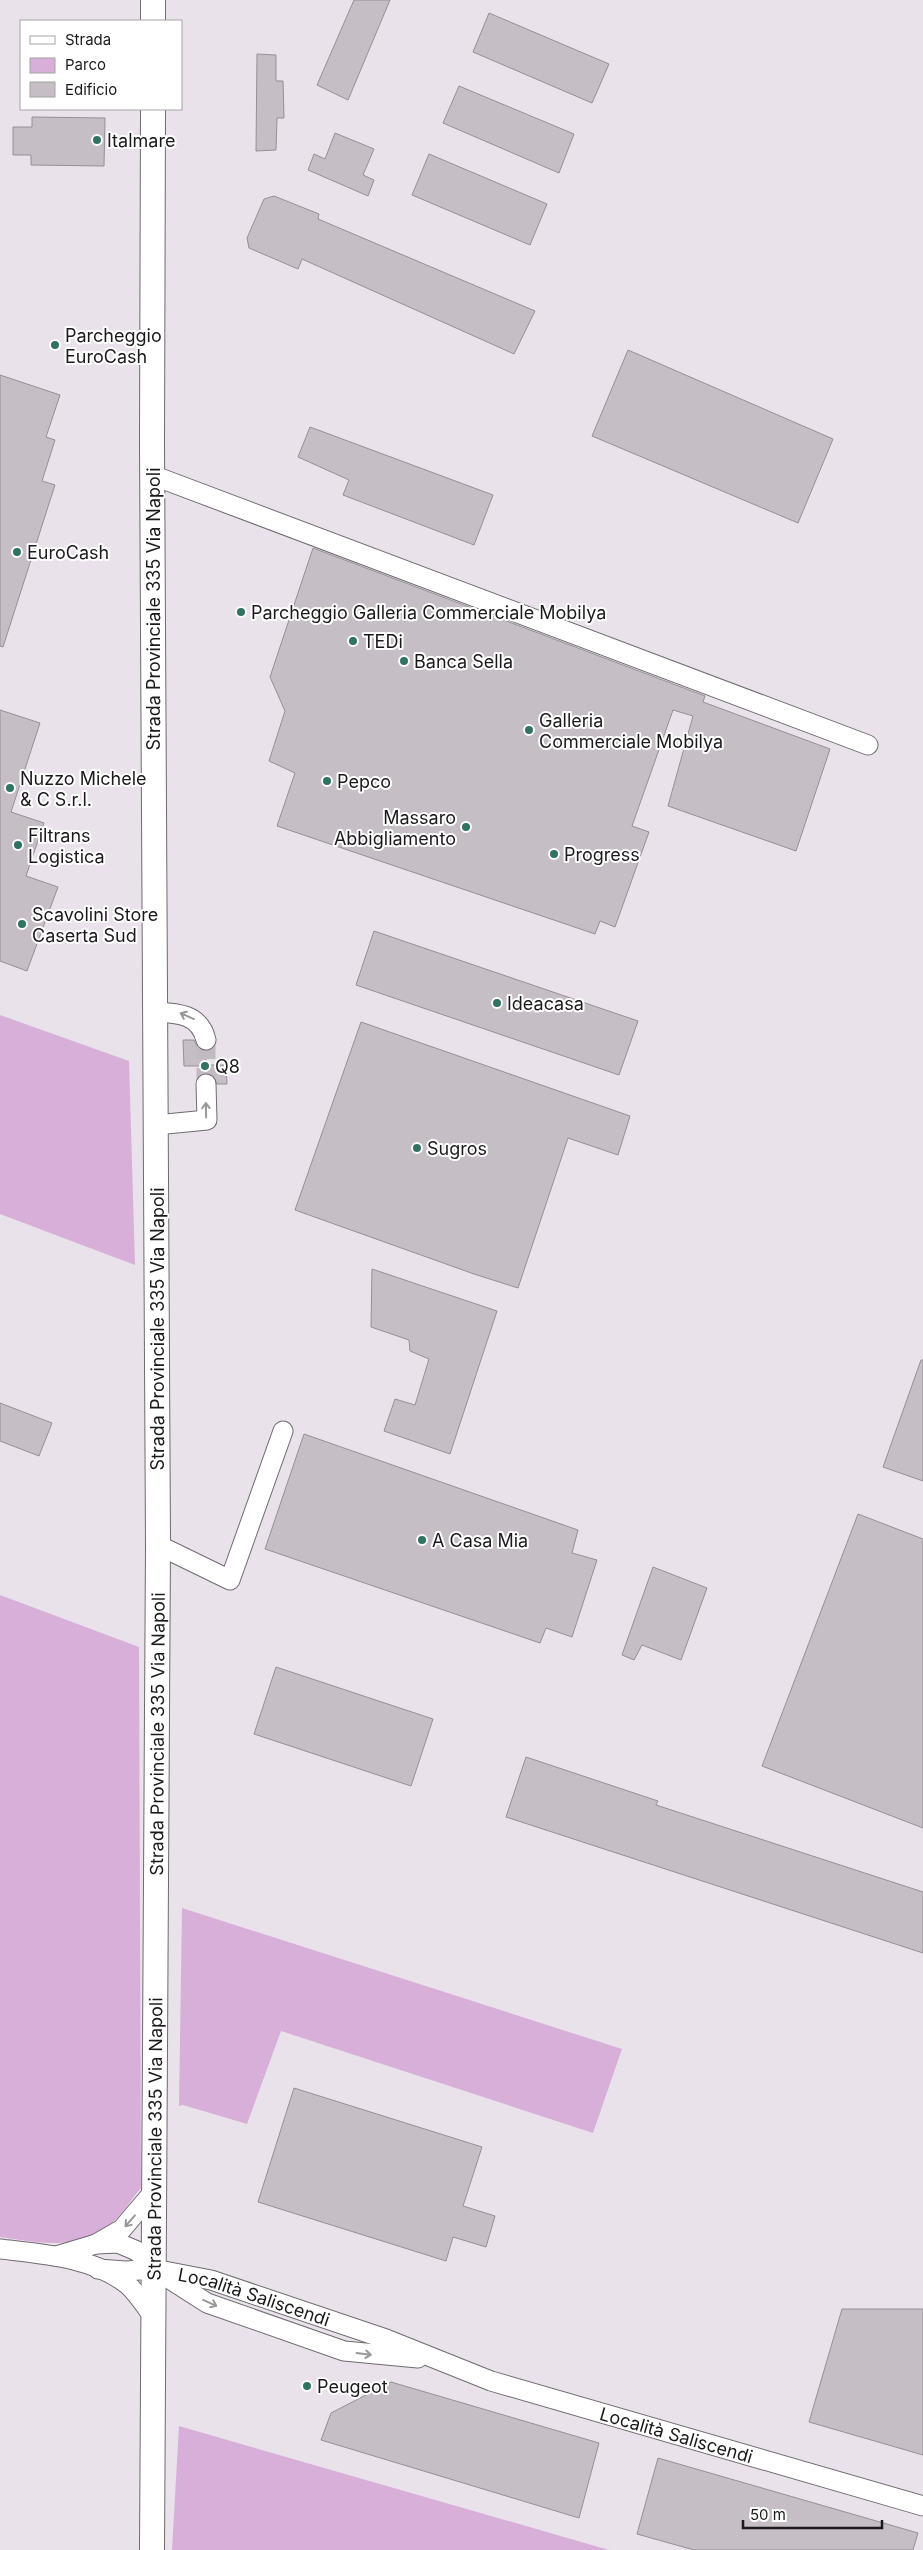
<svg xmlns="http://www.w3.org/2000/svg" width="923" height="2550" font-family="Inter,sans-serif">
	<rect width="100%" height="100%" fill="#eae2ea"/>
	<g fill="#d7afd9">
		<path d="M0 1015 129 1061 135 1265 0 1214Z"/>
		<path d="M0 1595 139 1647 141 2188C132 2198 124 2212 114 2221 80 2252 41 2243 0 2237Z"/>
		<path d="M182 1908 622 2049 593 2133 281 2031 247 2124 183 2105 179 2106Z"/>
		<path d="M179 2426 609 2550H172Z"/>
	</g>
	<g fill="#c5bec5" stroke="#968f96">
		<path d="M354 0H390L348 100 317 85Z"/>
		<path d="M489 13 609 64 592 103 473 52Z"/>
		<path d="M257 54 276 55V81H283L284 118H277L276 150 256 151Z"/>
		<path d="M459 86 574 134 559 173 443 123Z"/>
		<path d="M32 117 105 118 104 166 31 165V155H13V127H32Z"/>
		<path d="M335 133 374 149 363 175 374 180 368 196 308 170 314 154 325 159Z"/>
		<path d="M429 154 547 204 530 245 412 195Z"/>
		<path d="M274 196 319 214 318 219 535 311 514 354 302 259 298 269 249 248 247 238 264 199Z"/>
		<path d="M628 350 833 439 798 523 592 436Z"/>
		<path d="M0 375 60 395 46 437 55 440 42 481 55 485 3 647 0 646Z"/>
		<path d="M310 427 493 495 474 545 343 495 349 480 298 457Z"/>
		<path d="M313 548 705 696 703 702 830 749 796 851 668 806 693 716 673 710 632 826 649 832 615 927 600 921 595 934 277 826 295 773 269 761 285 711 270 677Z"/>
		<path d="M0 710 40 723 11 812 44 823 26 876 58 887 27 971 0 961Z"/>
		<path d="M374 931 638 1021 619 1075 356 985Z"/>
		<path d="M361 1022 630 1116 618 1155 568 1138 518 1288 474 1274 295 1210Z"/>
		<path d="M183 1040H194L198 1048 206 1051V1065H226L227 1084H217L212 1074 205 1073V1066H184Z"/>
		<path d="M372 1269 497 1311 450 1454 384 1431 395 1399 415 1405 429 1359 410 1351 409 1340 371 1327Z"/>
		<path d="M921 1360H923V1481L883 1467Z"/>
		<path d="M0 1403 52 1423 39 1456 0 1441Z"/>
		<path d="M304 1434 578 1530 572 1553 597 1560 572 1637 546 1628 540 1643 265 1549Z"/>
		<path d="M858 1514 923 1539V1828L762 1766Z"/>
		<path d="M653 1567 707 1588 681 1660 642 1645 634 1660 622 1655Z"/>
		<path d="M276 1667 433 1719 411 1786 254 1734Z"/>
		<path d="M526 1757 658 1801 656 1805 923 1892V1953L506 1817Z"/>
		<path d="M294 2088 482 2147 463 2206 495 2216 486 2247 453 2237 446 2261 258 2202Z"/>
		<path d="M842 2309H923V2455L809 2422Z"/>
		<path d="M391 2382 599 2443 579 2518 321 2440 331 2413Z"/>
		<path d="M658 2458 918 2533 913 2550H694L637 2534Z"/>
	</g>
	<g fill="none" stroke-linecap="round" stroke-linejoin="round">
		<path stroke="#c1bac1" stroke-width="19" stroke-dasharray="19 9" stroke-linecap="butt" d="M206 1040V1084"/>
		<g stroke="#716a71" stroke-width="21">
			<g id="minor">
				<path d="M152 475 868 745"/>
				<path d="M155 1012C178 1013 200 1014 206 1040"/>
				<path d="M156 1125 207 1120 206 1084"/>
				<path d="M158 1545 230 1580 283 1431"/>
				<path d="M96 2244 118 2243 137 2251 154 2269 207 2303 344 2351 418 2358"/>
				<path d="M0 2249C42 2254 94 2257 128 2285 138 2294 146 2307 154 2318"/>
				<path d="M56 2256 96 2244 122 2229 156 2189"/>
				<path id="s1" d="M98 2269 126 2271 154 2269 211 2280 386 2339 491 2381 923 2506"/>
			</g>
		</g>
		<g stroke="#716a71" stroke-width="26">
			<g id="major">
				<path d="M153 21V0"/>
				<path id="s2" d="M152 2550 158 1545 152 444 153 109"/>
			</g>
		</g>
		<use href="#minor" stroke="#fff" stroke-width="19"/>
		<use href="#major" stroke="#fff" stroke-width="24"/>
	</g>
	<defs><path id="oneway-shaft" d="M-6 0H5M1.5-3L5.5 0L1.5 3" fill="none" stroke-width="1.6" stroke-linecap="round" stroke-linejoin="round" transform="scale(1.25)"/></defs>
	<g stroke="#999899">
		<use href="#oneway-shaft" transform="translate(187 1016) rotate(-156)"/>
		<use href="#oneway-shaft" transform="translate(206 1110) rotate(-91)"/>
		<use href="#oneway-shaft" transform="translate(130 2221) rotate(131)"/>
		<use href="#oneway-shaft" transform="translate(210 2303) rotate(24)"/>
		<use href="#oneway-shaft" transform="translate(364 2354) rotate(7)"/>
	</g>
	<g fill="#317362" stroke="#fff" stroke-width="2">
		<circle cx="97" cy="140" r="5"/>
		<circle cx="55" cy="345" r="5"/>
		<circle cx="17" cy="552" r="5"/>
		<circle cx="241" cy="612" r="5"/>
		<circle cx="353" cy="641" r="5"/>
		<circle cx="404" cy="661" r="5"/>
		<circle cx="529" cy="730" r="5"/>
		<circle cx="327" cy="781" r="5"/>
		<circle cx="10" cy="788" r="5"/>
		<circle cx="466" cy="827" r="5"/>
		<circle cx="18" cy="845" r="5"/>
		<circle cx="554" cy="854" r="5"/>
		<circle cx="22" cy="924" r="5"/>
		<circle cx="497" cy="1003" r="5"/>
		<circle cx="205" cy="1066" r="5"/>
		<circle cx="417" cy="1148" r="5"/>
		<circle cx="422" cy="1540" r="5"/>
		<circle cx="307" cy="2386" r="5"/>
	</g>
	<g text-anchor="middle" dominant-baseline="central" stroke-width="4" stroke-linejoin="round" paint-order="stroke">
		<g font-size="18" fill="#1c191c" stroke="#fff" text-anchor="start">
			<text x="107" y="140">Italmare</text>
			<text x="65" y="335">Parcheggio<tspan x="65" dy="21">EuroCash</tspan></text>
			<text x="27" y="552">EuroCash</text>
			<text x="251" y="612">Parcheggio Galleria Commerciale Mobilya</text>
			<text x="363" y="641">TEDi</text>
			<text x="414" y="661">Banca Sella</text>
			<text x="539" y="720">Galleria<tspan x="539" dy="21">Commerciale Mobilya</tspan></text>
			<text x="20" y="778">Nuzzo Michele<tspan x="20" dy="21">&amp; C S.r.l.</tspan></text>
			<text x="337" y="781">Pepco</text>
			<text x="456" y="817" text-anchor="end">Massaro<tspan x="456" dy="21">Abbigliamento</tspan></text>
			<text x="28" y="835">Filtrans<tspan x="28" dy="21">Logistica</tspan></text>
			<text x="564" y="854">Progress</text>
			<text x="32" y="914">Scavolini Store<tspan x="32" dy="21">Caserta Sud</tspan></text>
			<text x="507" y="1003">Ideacasa</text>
			<text x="215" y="1066">Q8</text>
			<text x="427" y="1148">Sugros</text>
			<text x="432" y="1540">A Casa Mia</text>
			<text x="317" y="2386">Peugeot</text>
		</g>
		<g font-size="18" fill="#1c191c" stroke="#fff">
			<text transform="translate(153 609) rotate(-90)">Strada Provinciale 335 Via Napoli</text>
			<text transform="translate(157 1329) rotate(-90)">Strada Provinciale 335 Via Napoli</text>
			<text stroke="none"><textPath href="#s2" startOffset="816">Strada Provinciale 335 Via Napoli</textPath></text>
			<text stroke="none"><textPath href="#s2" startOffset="411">Strada Provinciale 335 Via Napoli</textPath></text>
			<text stroke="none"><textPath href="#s1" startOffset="160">Località Saliscendi</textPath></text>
			<text stroke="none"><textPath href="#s1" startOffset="605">Località Saliscendi</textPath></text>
		</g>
	</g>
	<rect x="20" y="20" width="162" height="90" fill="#ffffff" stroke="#a4a3a4"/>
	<rect x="30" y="36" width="25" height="8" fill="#ffffff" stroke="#a4a3a4"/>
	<text x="65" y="45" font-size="15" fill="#1c191c">Strada</text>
	<rect x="30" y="58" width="25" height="15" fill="#d7afd9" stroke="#a4a3a4"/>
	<text x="65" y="70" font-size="15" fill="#1c191c">Parco</text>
	<rect x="30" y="82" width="25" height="15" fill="#c5bec5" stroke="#a4a3a4"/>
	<text x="65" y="95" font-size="15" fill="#1c191c">Edificio</text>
	<path d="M743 2520v8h139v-8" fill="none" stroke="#1c191c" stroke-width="2.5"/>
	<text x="750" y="2520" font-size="15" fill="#1c191c" stroke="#ffffff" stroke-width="4" paint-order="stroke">50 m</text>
</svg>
